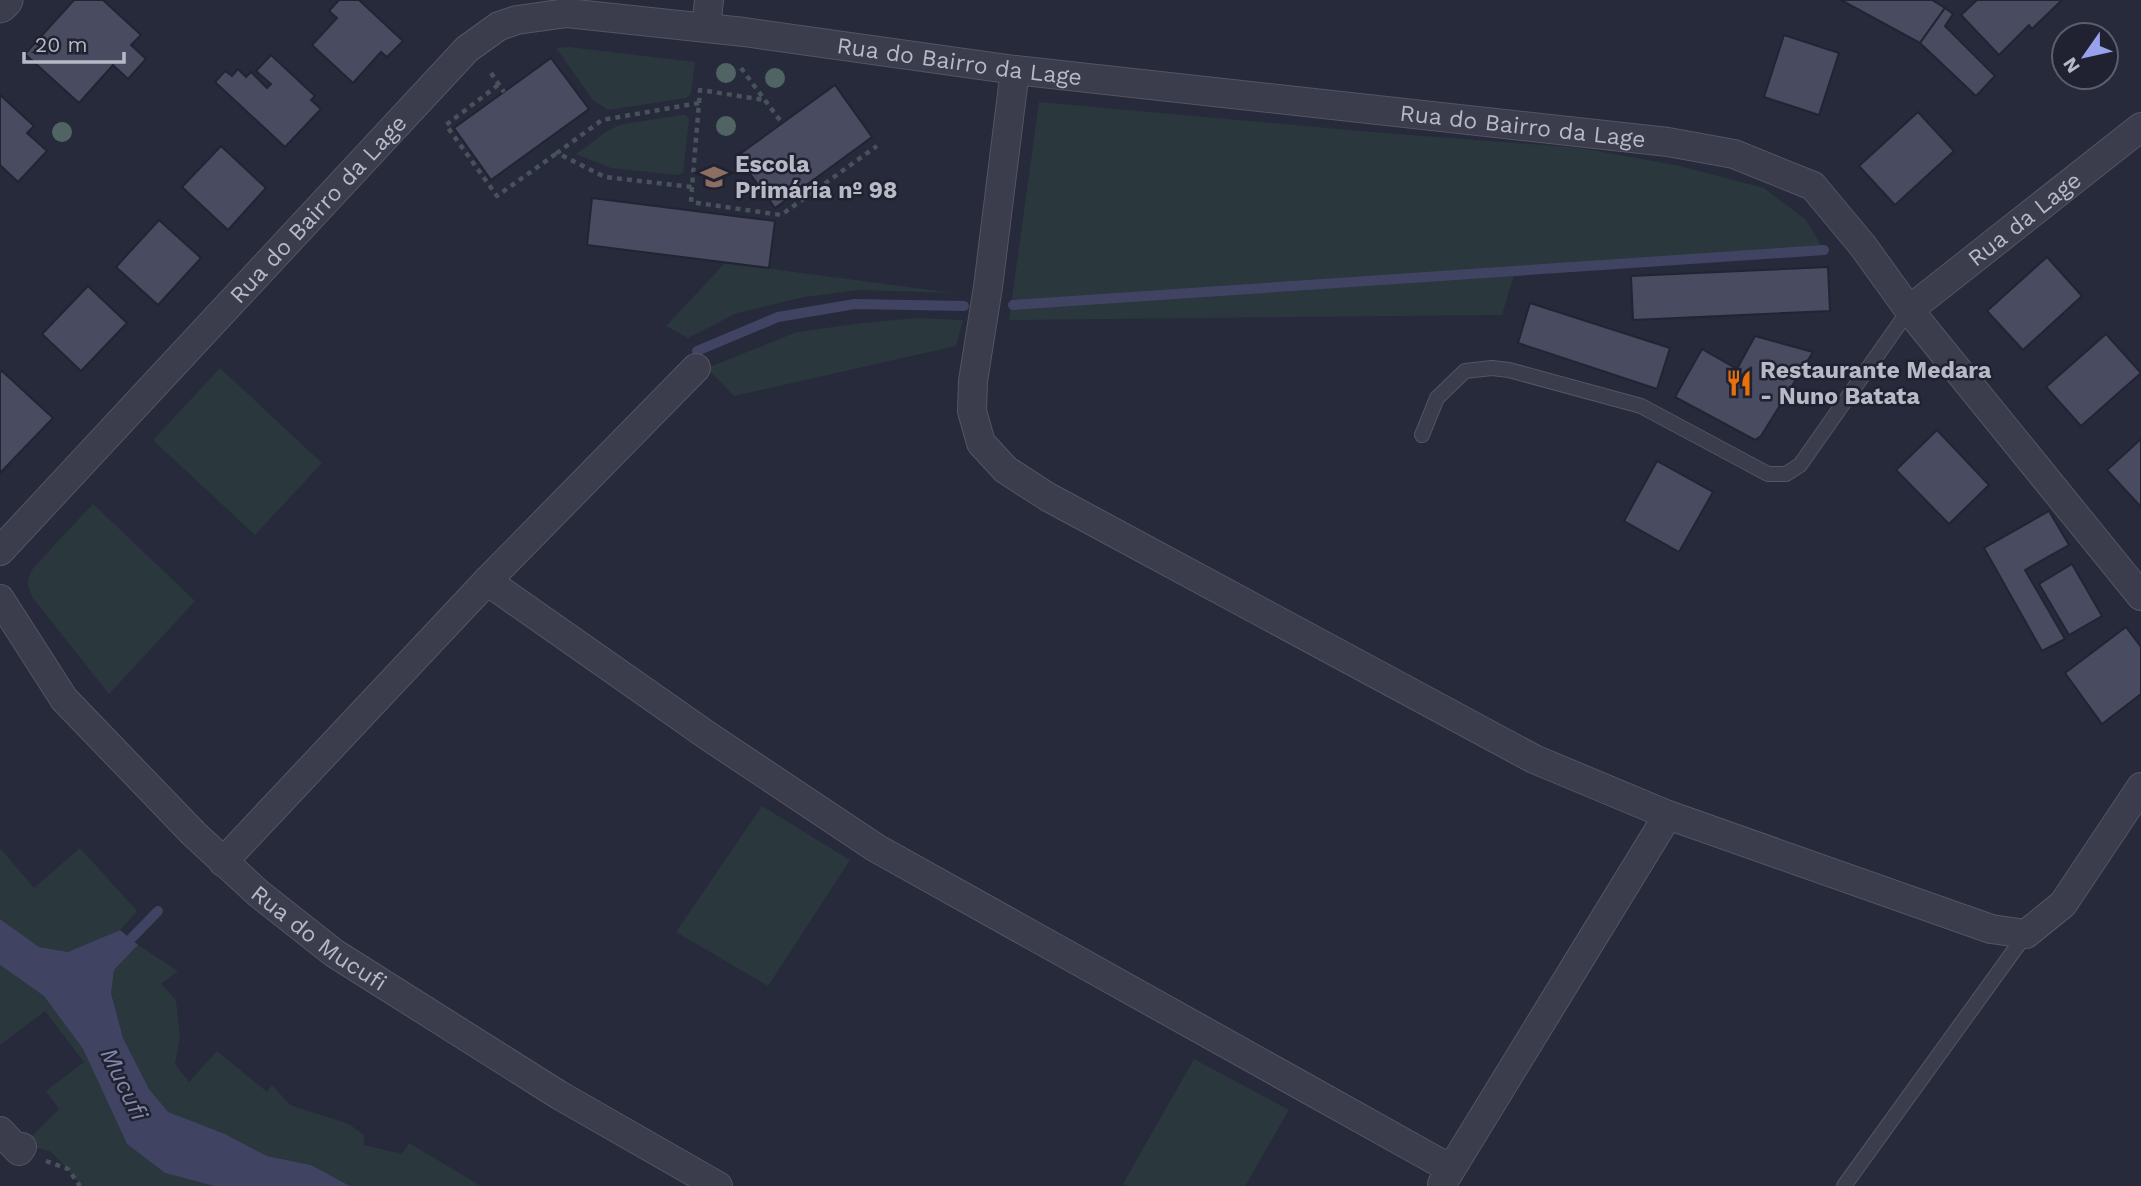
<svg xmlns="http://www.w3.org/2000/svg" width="2141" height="1186" font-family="'Work Sans',sans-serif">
	<rect width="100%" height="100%" fill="#272a3b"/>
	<g fill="#2a373d">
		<path d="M569 47 695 62 691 94 686 98 608 110 593 100 556 48Z"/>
		<path d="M1039 102 1360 131 1581 148 1680 166 1764 188 1806 220 1824 250 1515 271 1502 315 1009 320Z"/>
		<path d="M681 115H686L689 120 683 173 676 175 611 168 576 154 606 132 619 125Z"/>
		<path d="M725 263 954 293 858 290 805 297 737 313 688 338 666 326Z"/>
		<path d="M917 318 963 320 956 346 734 396 707 368 797 332 862 323Z"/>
		<path d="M220 368 322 463 255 535 153 440Z"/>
		<path d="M93 504 195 601 109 694 33 598C26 585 26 578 35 566Z"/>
		<path d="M762 806 850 860 768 986 676 932Z"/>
		<path d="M0 848 34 888 80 848 137 911 120 930 69 952 39 947 0 919Z"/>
		<path d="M138 945 178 971 161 984 176 1000 180 1036 175 1064 189 1082 217 1051 267 1092 272 1085 290 1105 349 1124 364 1135V1145L402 1154 409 1143 481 1186H350L311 1165 267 1156 225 1134 168 1113 149 1089 123 1038 111 993 114 970Z"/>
		<path d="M0 965 44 996 83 1049 127 1144 165 1173 214 1186H81L67 1168 50 1151 23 1145 59 1109 46 1091 84 1062 45 1011 0 1045Z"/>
		<path d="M1194 1059 1289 1110 1245 1186H1127L1123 1184Z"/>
	</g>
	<path fill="#404462" d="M0 919 39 947 68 952 120 930 138 945 114 970 111 993 123 1038 149 1089 168 1112 225 1134 267 1156 311 1165 350 1186H214L165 1173 127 1144 83 1049 44 996 0 965Z"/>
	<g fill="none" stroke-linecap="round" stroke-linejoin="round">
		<g stroke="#404462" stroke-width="10">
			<path d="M1013 305 1824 250"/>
			<path d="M697 351 778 317 855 304 964 306"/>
			<path d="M122 948 158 911"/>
		</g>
	</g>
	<g fill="#494c60" stroke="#222433" stroke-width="2">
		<path d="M74 0H103L141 35 131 45 146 59 128 79 113 65 79 103 25 54Z"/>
		<path d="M339 0H359L403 41 387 57 381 52 353 83 312 45 337 18 329 11Z"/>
		<path d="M1841 0H1932L1945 8 1920 43Z"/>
		<path d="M1977 0H2062L2032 29 2029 25 1999 55 1961 15Z"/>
		<path d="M1945 8 1953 14 1945 26 1995 76 1976 96 1920 43Z"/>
		<path d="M1784 35 1839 53 1819 115 1764 97Z"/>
		<path d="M271 55 315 96 311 100 321 109 285 147 215 82 225 71 232 76 238 69 246 77 251 72 267 88 271 84 256 71Z"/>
		<path d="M551 58 589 109 491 180 454 128Z"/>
		<path d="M835 85 872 137 775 208 737 156Z"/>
		<path d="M0 95 34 126 27 133 47 151 18 182 0 165Z"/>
		<path d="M1918 112 1954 151 1895 205 1859 166Z"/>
		<path d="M221 146 266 188 228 230 182 187Z"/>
		<path d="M592 198 775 221 769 268 587 245Z"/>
		<path d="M159 220 201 258 158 305 116 267Z"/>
		<path d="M2047 257 2082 296 2023 350 1987 311Z"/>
		<path d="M1828 267 1830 311 1633 320 1631 276Z"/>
		<path d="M88 286 127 323 81 371 42 334Z"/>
		<path d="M1530 303 1670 348 1657 389 1518 343Z"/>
		<path d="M2106 334 2141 373 2081 426 2046 387Z"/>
		<path d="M1755 336 1813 352 1761 436 1755 440 1675 397 1702 349 1737 369Z"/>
		<path d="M2 371 53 418 0 473V372Z"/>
		<path d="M1937 430 1989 485 1949 524 1896 470Z"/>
		<path d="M2141 439V507L2107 470Z"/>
		<path d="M1657 461 1713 492 1679 552 1624 521Z"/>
		<path d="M2049 511 2069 545 2025 570 2065 639 2042 651 1984 548Z"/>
		<path d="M2072 564 2102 616 2069 635 2039 584Z"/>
		<path d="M2126 627 2141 647V694L2102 724 2065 673Z"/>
	</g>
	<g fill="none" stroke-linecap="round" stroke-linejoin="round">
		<g stroke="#535564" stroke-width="16">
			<g id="service">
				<path d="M1422 435 1437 398 1465 371 1492 368 1509 370 1641 406 1768 474H1786L1800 465 1909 310"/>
				<path d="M1844 1186 2026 934"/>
			</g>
		</g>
		<g stroke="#535564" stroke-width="30">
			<g id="minor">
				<path d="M706 27 709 0"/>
				<path d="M1015 70 988 287 973 381 972 411 981 443 1006 470 1048 497 1534 759 1668 815 1991 929 2026 934 2063 904 2141 787"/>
				<path id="s1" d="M1909 310 2141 127"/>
				<path id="s2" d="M0 551 467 49 499 26 517 20 567 13 744 32 1015 70 1668 142 1734 154 1813 186 1863 246 1909 310 2141 596"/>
				<path d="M487 581 708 736 876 848 1451 1169"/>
				<path id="s3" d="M0 599 64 699 194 834 258 893 334 953 559 1095 718 1186"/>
				<path d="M223 862 487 581 696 368"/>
				<path d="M0 1131 19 1151 22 1147"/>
				<path d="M1442 1184 1668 815"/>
			</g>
		</g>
		<g stroke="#535564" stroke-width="37">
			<path id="tertiary" d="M0 5 5 0"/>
		</g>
		<g stroke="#47525a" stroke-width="4.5" stroke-dasharray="5 5" stroke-linecap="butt">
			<path d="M741 68 782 123"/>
			<path d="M491 73 504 92"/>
			<path d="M498 85 446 125 497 196 557 153"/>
			<path d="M699 103 602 120 557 153 605 177 692 187 699 103 700 90 765 100"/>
			<path d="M692 187 691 202 781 215 877 146"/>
			<path d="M46 1161 68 1169 80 1186"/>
		</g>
		<use href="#service" stroke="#3b3d4c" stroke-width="14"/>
		<use href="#minor" stroke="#3b3d4c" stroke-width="28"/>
		<use href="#tertiary" stroke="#3b3d4c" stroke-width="35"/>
	</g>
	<g fill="#506563">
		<circle cx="726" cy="73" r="10"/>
		<circle cx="775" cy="78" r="10"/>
		<circle cx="726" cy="126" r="10"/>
		<circle cx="62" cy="132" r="10"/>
	</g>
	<defs>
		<g id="school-bare" transform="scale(2.1)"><path d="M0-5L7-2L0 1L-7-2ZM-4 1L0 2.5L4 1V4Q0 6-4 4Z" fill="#8d6e63" stroke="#202231" stroke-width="2.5" paint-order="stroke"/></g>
		<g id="restaurant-bare" transform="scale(2.1)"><path d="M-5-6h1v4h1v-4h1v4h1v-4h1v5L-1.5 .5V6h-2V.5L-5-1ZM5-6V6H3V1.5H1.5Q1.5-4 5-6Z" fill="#e8710a" stroke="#202231" stroke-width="2.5" paint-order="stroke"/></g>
	</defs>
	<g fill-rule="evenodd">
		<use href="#school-bare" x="714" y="177"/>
		<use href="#restaurant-bare" x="1739" y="383"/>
	</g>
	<g text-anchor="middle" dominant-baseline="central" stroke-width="5" stroke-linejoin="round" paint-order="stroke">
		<g font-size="23" fill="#b7b9c7" stroke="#202231">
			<text stroke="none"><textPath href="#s2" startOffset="1190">Rua do Bairro da Lage</textPath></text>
			<text stroke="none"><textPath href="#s2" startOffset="1757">Rua do Bairro da Lage</textPath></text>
			<text stroke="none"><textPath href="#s2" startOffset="467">Rua do Bairro da Lage</textPath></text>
			<text stroke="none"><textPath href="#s1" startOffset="147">Rua da Lage</textPath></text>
			<text stroke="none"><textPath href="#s3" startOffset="469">Rua do Mucufi</textPath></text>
		</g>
		<g font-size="23" font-weight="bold" fill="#b7b9c7" stroke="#202231" text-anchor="start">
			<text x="735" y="164">Escola<tspan x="735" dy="26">Primária nº 98</tspan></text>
			<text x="1760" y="370">Restaurante Medara<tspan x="1760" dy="26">- Nuno Batata</tspan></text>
		</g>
		<g font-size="24" font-style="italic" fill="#8388aa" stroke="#202231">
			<text transform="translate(124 1084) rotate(64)">Mucufi</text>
		</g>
	</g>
	<g transform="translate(2085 56) rotate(236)"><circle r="33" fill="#202231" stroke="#5c5e6d" stroke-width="2"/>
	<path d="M0-5L12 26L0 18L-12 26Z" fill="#98a1eb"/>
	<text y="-10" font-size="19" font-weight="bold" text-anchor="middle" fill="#b7b9c7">N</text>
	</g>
	<path d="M24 52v10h100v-10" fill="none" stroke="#b7b9c7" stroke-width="3.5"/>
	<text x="35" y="52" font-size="21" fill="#b7b9c7" stroke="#202231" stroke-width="5" paint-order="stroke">20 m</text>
</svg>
